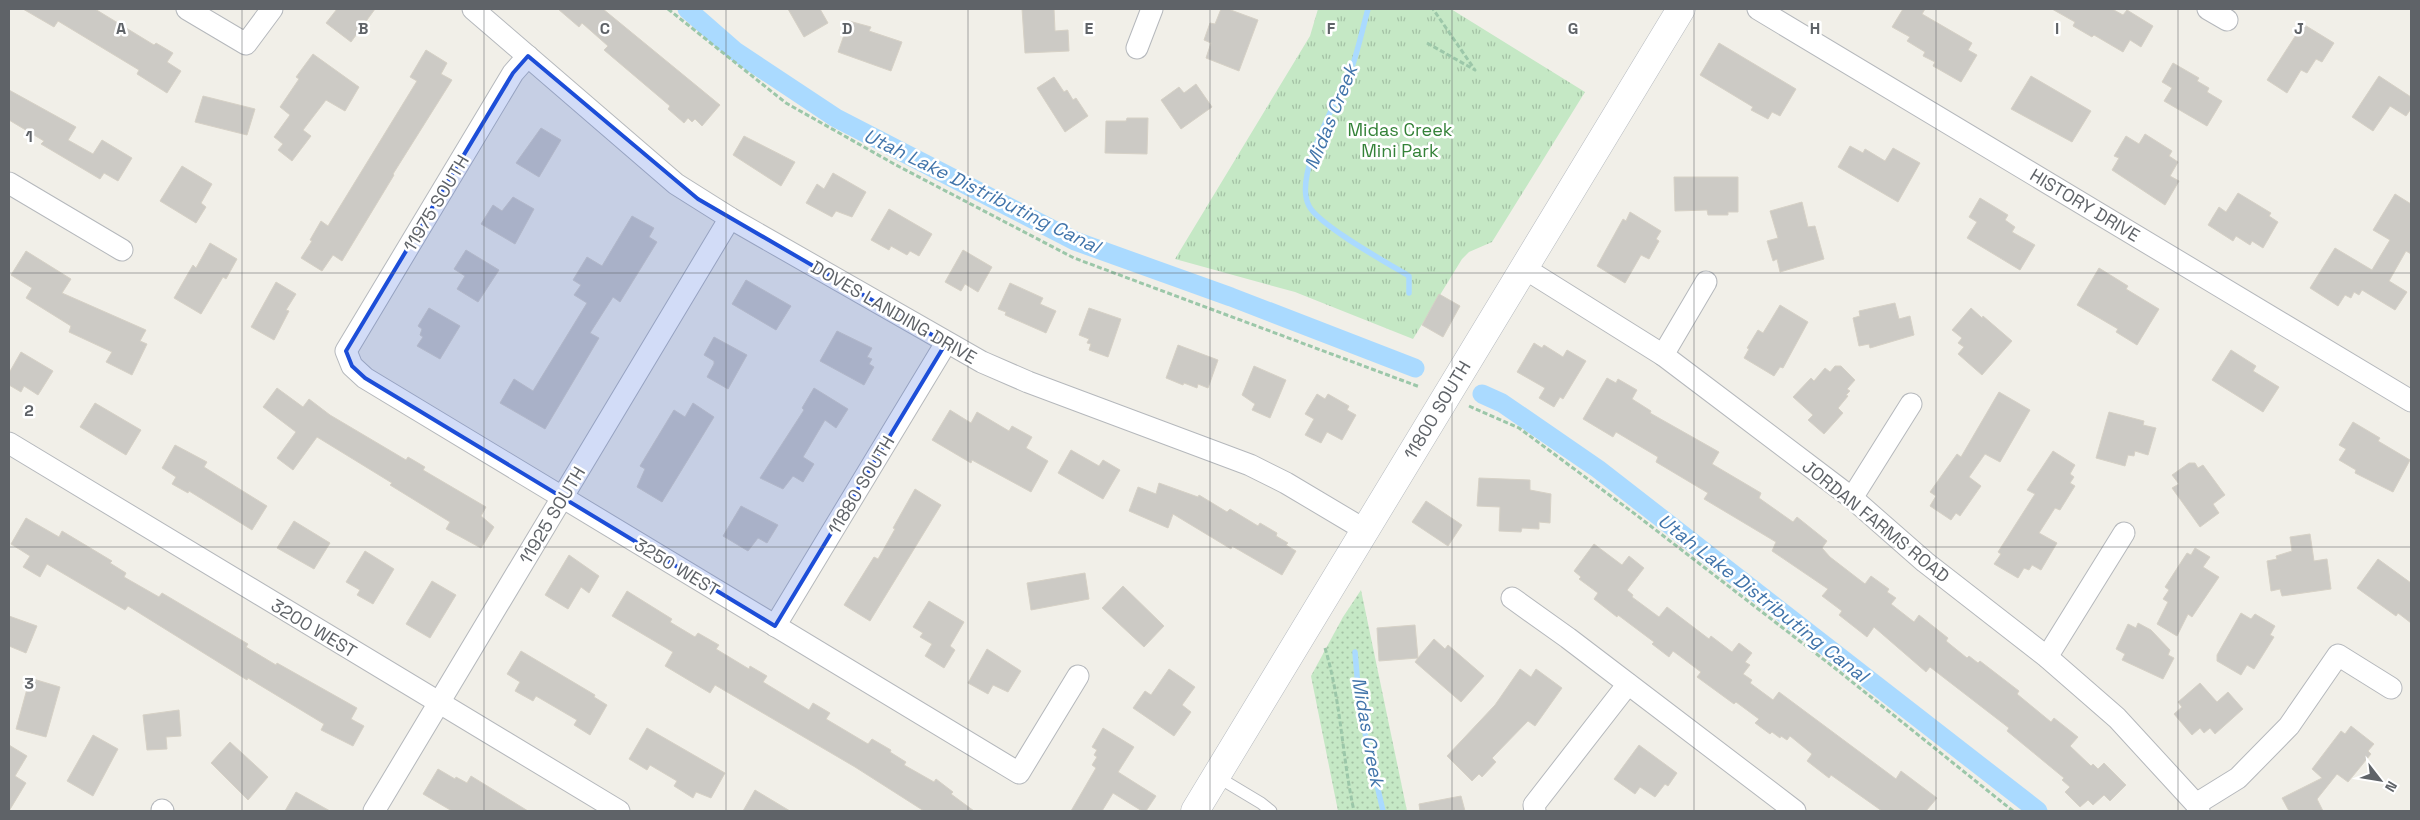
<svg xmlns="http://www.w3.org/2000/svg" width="2420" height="820" font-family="'Space Grotesk',sans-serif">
	<defs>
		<pattern id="grass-dots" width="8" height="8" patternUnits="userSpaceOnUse" patternTransform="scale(1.25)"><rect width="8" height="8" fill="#c5e8c5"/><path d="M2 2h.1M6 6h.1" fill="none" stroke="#a3c0a4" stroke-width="1.8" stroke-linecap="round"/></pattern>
		<pattern id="park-tufts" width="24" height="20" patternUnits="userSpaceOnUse" patternTransform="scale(1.25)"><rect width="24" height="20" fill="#c5e8c5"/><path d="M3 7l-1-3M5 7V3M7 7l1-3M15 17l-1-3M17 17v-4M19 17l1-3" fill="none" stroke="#a3c0a4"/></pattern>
	</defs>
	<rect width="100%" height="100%" fill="#f1efe8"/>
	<path fill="url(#grass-dots)" d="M1361 590 1407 811H1338L1311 676 1343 617Z"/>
	<path fill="url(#park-tufts)" d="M1318 9H1451L1585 92 1492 242 1469 252 1462 259 1413 339 1295 292 1175 259 1310 36Z"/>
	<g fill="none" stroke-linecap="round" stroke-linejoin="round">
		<g stroke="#aadaff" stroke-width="5.5">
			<path d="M1368 9C1363 27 1359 46 1353 64 1340 97 1292 174 1309 206 1319 225 1387 263 1409 276V293"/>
			<path d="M1355 652 1360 711 1383 811"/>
		</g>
		<g stroke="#aadaff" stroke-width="19">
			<path d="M687 9 735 51 836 118 1075 241 1231 297 1415 368"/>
			<path d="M1482 394 1502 403 1598 469 2038 811"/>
		</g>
	</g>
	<g fill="#cccac5" stroke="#d6d1c6">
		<path d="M23 9H95L154 45 156 43 173 53 167 62 181 71 167 93 137 74 139 70 58 21 54 27Z"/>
		<path d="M337 9H375L351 42 326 23Z"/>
		<path d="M558 9H603L720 105 702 126 695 119 692 122 688 118 684 123 668 109 670 106 604 50 608 46 582 23 579 27Z"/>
		<path d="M788 9H820L828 23 804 37Z"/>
		<path d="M1022 9H1054L1055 31 1068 30 1069 51 1025 53Z"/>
		<path d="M1221 9H1228L1258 20 1239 71 1206 58 1211 43 1204 40 1210 23 1215 24Z"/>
		<path d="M1903 9H1925L1922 14 1972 43 1968 50 1977 55 1961 82 1933 66 1935 62 1923 56 1925 52 1907 41 1910 37 1892 27Z"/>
		<path d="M2052 9H2112L2123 15 2127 10 2153 26 2141 47 2130 40 2123 52 2094 35 2092 37 2073 26 2075 22Z"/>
		<path d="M849 21 871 27 869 31 902 42 891 71 838 52Z"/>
		<path d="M2303 24 2334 43 2322 62 2316 59 2307 73 2301 70 2287 93 2267 80Z"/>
		<path d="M1719 43 1796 89 1780 116 1772 112 1768 119 1751 110 1753 107 1700 75Z"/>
		<path d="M426 50 447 63 441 74 452 80 393 174 394 175 342 261 333 255 322 271 301 258 312 241 310 240 321 221 328 226 417 81 410 77Z"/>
		<path d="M313 54 359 87 345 111 326 100 303 130 311 136 292 161 278 150 283 144 274 137 290 115 280 107 299 79 296 77Z"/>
		<path d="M2173 63 2199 78 2197 81 2209 88 2207 92 2222 101 2207 126 2164 101 2172 88 2162 82Z"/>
		<path d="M2031 76 2091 111 2072 142 2011 109Z"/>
		<path d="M2379 76 2411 97V109L2406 116 2390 106 2373 131 2352 117Z"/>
		<path d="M1054 77 1064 92 1067 90 1073 100 1076 98 1088 116 1065 132 1037 88Z"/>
		<path d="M1196 84 1212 107 1181 129 1161 100 1179 87 1184 93Z"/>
		<path d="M9 90 76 127 68 140 93 154 102 140 132 158 118 181 104 173 100 179 41 144 44 141 9 120Z"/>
		<path d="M203 96 255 109 247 135 195 122Z"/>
		<path d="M1127 118H1148L1147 154 1105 153 1106 121H1126Z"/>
		<path d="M541 128 561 140 539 177 516 163Z"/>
		<path d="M2145 134 2172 151 2169 156 2178 162 2170 176 2179 181 2165 205 2112 170 2119 158 2114 156 2126 136 2139 144Z"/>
		<path d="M744 136 795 162 781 186 733 155Z"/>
		<path d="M1850 146 1863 153 1865 149 1885 161 1893 148 1920 163 1898 202 1838 167Z"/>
		<path d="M182 166 212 184 201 203 206 207 196 223 160 201Z"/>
		<path d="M833 173 866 192 852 217 836 211 832 217 806 203 817 184 824 189Z"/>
		<path d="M1674 177H1738V212H1728V215H1708L1707 210 1675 211Z"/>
		<path d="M2238 193 2271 213 2269 216 2278 222 2263 248 2252 241 2250 245 2236 236 2233 241 2208 225 2219 207 2226 212Z"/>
		<path d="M2395 194 2411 204V254L2406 251 2389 281 2407 292 2395 310 2362 290 2359 295 2354 292 2351 298 2345 295 2338 306 2310 288 2335 248 2372 270 2390 240 2373 230Z"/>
		<path d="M513 197 534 209 515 244 481 224 493 205 502 211Z"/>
		<path d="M1980 198 2008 215 2005 220 2015 227 2012 232 2035 245 2020 270 1967 238 1977 222 1969 217Z"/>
		<path d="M1802 202 1808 227 1815 226 1824 259 1780 272 1777 259 1773 261 1767 241 1778 238 1770 211Z"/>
		<path d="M889 209 932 234 919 256 910 251 907 255 891 246 889 250 871 240Z"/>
		<path d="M1630 212 1661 231 1656 239 1659 241 1649 259 1641 255 1625 283 1597 266 1623 219 1626 221Z"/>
		<path d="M632 216 654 228 649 237 657 242 620 302 613 297 590 333 599 338 545 429 500 403 514 379 533 391 587 303 574 295 581 285 573 280 587 257 602 266Z"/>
		<path d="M210 243 237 259 226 279 223 277 201 314 174 298 193 265 196 268Z"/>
		<path d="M466 250 499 270 478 302 457 289 465 276 454 269Z"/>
		<path d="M963 250 992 267 978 292 965 284 961 291 945 282Z"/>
		<path d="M26 251 71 279 62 293 146 330 140 341 147 344 132 375 106 362 112 352 69 332 71 326 26 298 32 288 11 275Z"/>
		<path d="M2099 268 2128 286 2126 289 2159 309 2137 345 2116 332 2118 329 2077 305Z"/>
		<path d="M746 280 791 306 776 330 732 304Z"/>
		<path d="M276 282 296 294 286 310 289 311 274 340 251 327Z"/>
		<path d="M1010 283 1043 298 1040 304 1056 311 1046 333 1005 315 1006 312 998 309Z"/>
		<path d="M1439 294 1460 306 1443 337 1422 325Z"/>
		<path d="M1895 303 1899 319 1910 316 1914 335 1870 348 1869 344 1859 346 1853 318 1860 316 1859 311Z"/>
		<path d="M1780 305 1808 322 1783 368 1780 367 1774 376 1744 358 1749 349 1747 348 1758 330 1763 333Z"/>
		<path d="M429 308 460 326 440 359 417 346 423 337 420 335 422 329 418 326Z"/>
		<path d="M1089 308 1121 319 1108 357 1089 350 1091 344 1087 343 1089 339 1079 335Z"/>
		<path d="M1971 308 1982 318 1983 316 2012 341 1982 375 1958 354 1964 347 1958 343 1962 338 1952 330Z"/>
		<path d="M837 331 872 348 867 357 872 359 869 364 874 367 864 385 820 361Z"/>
		<path d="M714 337 747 355 728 389 707 377 714 364V361L704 355Z"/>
		<path d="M1534 343 1542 348 1544 345 1563 357 1567 350 1586 361 1563 399 1560 397 1554 407 1539 398 1545 388 1517 372Z"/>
		<path d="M1178 345 1218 360 1208 388 1198 384 1197 388 1184 383 1183 385 1166 378Z"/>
		<path d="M2231 350 2256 366 2253 371 2279 387 2263 412 2212 380Z"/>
		<path d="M21 352 53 371 38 395 24 386 21 392 9 385V373Z"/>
		<path d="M1254 366 1286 380 1270 418 1252 410 1255 404 1242 395Z"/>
		<path d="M1835 366H1841L1855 380 1847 389 1850 391 1846 395 1848 396 1838 408 1843 413 1824 434 1808 420 1813 415 1793 397 1811 378 1814 381 1825 368 1830 372Z"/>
		<path d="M1607 378 1616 383 1618 379 1637 390 1632 399 1651 411 1650 413 1719 452 1712 464 1761 493 1759 498 1793 522 1797 517 1827 541 1822 548 1830 557 1865 584 1871 576 1889 589 1887 592 1896 598 1891 604 1914 622 1919 615 1948 638 1946 641 1967 658 1969 656 1978 663 1980 661 2019 691 2017 694 2051 722 2054 718 2078 737 2070 746 2091 766 2093 764 2098 769 2104 763 2126 785 2110 801 2104 795 2093 805 2088 800 2080 807 2065 792 2070 787 2062 780 2064 778 2007 731 2009 728 1930 667 1926 672 1874 627 1867 637 1839 615 1842 611 1822 596 1828 589 1772 551 1776 542 1704 499 1708 493 1656 462 1658 457 1616 432 1613 437 1583 419Z"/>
		<path d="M277 388 303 407 309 399 330 415 406 460 408 457 425 467 423 470 486 507 481 516 494 527 481 548 446 529 450 522 390 485 392 483 317 437 293 470 277 458 296 432 263 407Z"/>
		<path d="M814 388 848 409 836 428 825 420 803 457 814 464 803 482 793 476 783 489 760 478 804 410 802 408Z"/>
		<path d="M1999 392 2030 410 2000 462 1985 454 1969 477 1981 486 1960 516 1956 513 1951 520 1930 506 1936 496 1930 492 1957 454 1961 457Z"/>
		<path d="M1317 394 1325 399 1328 394 1349 406 1347 410 1356 415 1342 440 1327 432 1321 443 1305 435 1314 419 1305 414Z"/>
		<path d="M95 403 141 430 126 455 80 427Z"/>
		<path d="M693 403 714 417 662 502 637 487 645 469 640 466 674 410 685 417Z"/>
		<path d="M950 410 971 423 977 412 1009 431 1012 426 1032 437 1026 448 1048 461 1031 492 972 460 971 463 932 440Z"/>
		<path d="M2109 412 2144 421 2143 425 2156 428 2148 455 2135 451 2134 456 2128 455 2125 466 2096 458Z"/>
		<path d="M2353 422 2380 438 2378 441 2410 460 2393 492 2355 473 2356 470 2339 460 2346 449 2339 445Z"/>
		<path d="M175 445 207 462 204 467 267 506 252 530 189 491 188 493 172 484 176 477 162 468Z"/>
		<path d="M1071 450 1099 466 1103 460 1120 470 1103 499 1058 473Z"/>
		<path d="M2053 451 2075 465 2070 474 2074 477 2070 483 2075 486 2060 510 2055 508 2039 533 2057 543 2041 570 2032 565 2029 570 2024 568 2018 578 1994 564 2001 554 1998 552 2035 494 2027 490Z"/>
		<path d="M2189 463H2195L2198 468 2203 465 2225 495 2213 504 2219 513 2200 527 2172 488 2179 484 2172 475Z"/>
		<path d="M1479 478 1530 480V490L1551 494 1550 523 1539 522V529L1522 528 1521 532 1499 531 1500 507 1477 506Z"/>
		<path d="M1159 483 1198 497 1199 495 1227 512 1230 509 1258 526 1260 523 1277 533 1276 536 1288 543 1286 545 1296 551 1282 575 1232 546 1231 549 1173 514 1168 528 1129 511 1138 487 1156 494Z"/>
		<path d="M915 489 941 505 870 621 844 605 874 557 878 559 895 529 893 528Z"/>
		<path d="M1426 501 1462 525 1448 546 1412 522Z"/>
		<path d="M741 506 778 525 767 543 758 538 748 551 723 536Z"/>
		<path d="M26 518 59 537 62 531 112 561 110 563 126 573 124 577 159 597 162 593 248 644 246 647 276 665 277 663 357 708 351 719 364 726 353 746 321 730 324 724 248 678 247 680 128 606 125 610 47 564 40 577 23 567 30 556 11 544Z"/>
		<path d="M294 521 330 543 314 569 277 548Z"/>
		<path d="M2310 534 2314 561 2327 559 2331 589 2282 596 2280 589 2271 591 2267 561 2277 559 2276 556 2292 551 2290 537Z"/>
		<path d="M1594 544 1622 565 1629 556 1644 568 1627 590 1633 595 1632 597 1659 617 1667 607 1709 639 1711 636 1732 652 1739 643 1752 653 1745 662 1750 665 1743 674 1752 680 1750 683 1773 700 1779 692 1896 779 1901 771 1937 798 1926 811H1882L1831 775 1829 778 1807 761 1812 754 1790 736 1787 740 1781 736 1780 738 1772 732 1770 734 1755 723 1759 719 1736 702 1734 704 1697 677 1701 672 1673 651 1669 657 1652 644 1654 642 1618 615 1617 617 1594 599 1598 593 1579 579 1581 577 1574 571Z"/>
		<path d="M2195 548 2210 557 2203 567 2219 577 2192 617 2188 614 2177 636 2157 624 2168 602 2163 599 2169 590 2165 587 2187 553 2191 555Z"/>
		<path d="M365 551 394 569 373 604 357 595 360 590 346 582Z"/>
		<path d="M569 555 599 576 589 593 581 587 568 609 545 595Z"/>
		<path d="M2378 559 2411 583V623L2398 613 2396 616 2357 588Z"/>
		<path d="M1085 573 1089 599 1031 610 1027 583Z"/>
		<path d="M432 581 456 595 430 638 406 624Z"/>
		<path d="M1123 586 1164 626 1144 647 1102 608Z"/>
		<path d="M627 591 672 619 670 622 695 637 698 633 719 645 716 649 749 669 750 666 767 676 763 682 809 710 813 703 830 713 826 719 868 744 872 739 891 750 890 752 906 762 904 765 934 782 936 779 953 792 951 794 974 811H924L855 767 715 685 710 693 665 666 673 652 612 616Z"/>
		<path d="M929 601 964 622 950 646 955 650 944 668 925 656 932 644 920 637 923 633 913 627Z"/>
		<path d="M2241 613 2251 619 2255 614 2275 626 2270 635 2274 637 2254 669 2247 665 2241 675 2217 661V655Z"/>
		<path d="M9 616 37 626 26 653 9 646Z"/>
		<path d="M2138 623 2151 630 2170 650 2168 655 2174 658 2163 679 2122 660 2125 654 2116 649 2128 624 2136 628Z"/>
		<path d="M1415 625 1418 658 1434 639 1445 649 1448 645 1484 676 1461 702 1415 662 1418 658 1379 661 1377 628Z"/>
		<path d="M987 649 1021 671 1008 692 993 685 988 694 968 683Z"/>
		<path d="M521 651 595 695 594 697 607 705 590 735 574 725 577 720 536 696 533 701 515 691 520 682 507 674Z"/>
		<path d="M1169 669 1195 687 1182 705 1191 712 1174 736 1133 708 1145 691 1151 695Z"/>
		<path d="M1520 669 1531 677 1536 669 1562 688 1535 726 1528 721 1492 758 1496 762 1482 777 1479 774 1472 781 1447 756 1495 705Z"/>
		<path d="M30 678 60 687 46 737 16 729Z"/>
		<path d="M2200 683 2217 702 2228 692 2243 709 2215 734 2210 728 2204 733 2200 728 2192 735 2174 714 2182 707 2178 702Z"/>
		<path d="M179 710 181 736 166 737 167 749 147 750 143 715Z"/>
		<path d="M2351 726 2374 744 2368 751 2371 754 2348 782 2337 774 2317 799 2323 811H2289L2282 798 2322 778 2312 769 2341 731 2345 734Z"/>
		<path d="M647 728 725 773 711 798 696 792 693 798 674 786 677 781 650 765 647 770 629 759Z"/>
		<path d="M1103 728 1134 747 1118 772 1156 796 1146 811H1142L1113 793 1102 811H1071L1096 768 1092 765 1097 757 1094 755 1097 750 1092 747Z"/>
		<path d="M93 735 118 749 93 796 67 781Z"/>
		<path d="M230 742 268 777 248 800 211 763Z"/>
		<path d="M9 745 27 756 15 776 26 783 9 811Z"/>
		<path d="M1639 745 1677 773 1668 786 1665 784 1655 797 1640 787 1635 794 1614 779Z"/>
		<path d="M438 769 455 779 456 777 467 783 471 776 528 811H452L423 794Z"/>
		<path d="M755 790 790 811H743Z"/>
		<path d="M296 792 330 811H285Z"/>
		<path d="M1461 796 1465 811H1420L1419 804Z"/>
	</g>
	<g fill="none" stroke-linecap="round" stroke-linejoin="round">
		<g stroke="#b5b8bc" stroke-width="13">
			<path id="lane" d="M1216 776 1261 803 1271 811"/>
		</g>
		<g stroke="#b5b8bc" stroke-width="23">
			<g id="street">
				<path d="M187 9 246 44 272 9"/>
				<path d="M473 9 676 184 730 218 982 362 1028 382 1250 465 1286 483 1365 530"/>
				<path d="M1758 9 2411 401"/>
				<path d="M2208 9 2227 20"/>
				<path d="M1137 48 1152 9"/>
				<path d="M528 56 513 73 346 351 352 366 365 378 1019 773 1078 676"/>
				<path d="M9 183 122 250"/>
				<path d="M1524 268 1663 355 1852 498 1925 562 2047 657 2117 718 2196 804 2199 811"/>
				<path d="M1663 355 1706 282"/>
				<path d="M9 443 619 811"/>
				<path d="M1852 498 1911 404"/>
				<path d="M1512 598 1568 638 1795 811"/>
				<path d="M775 626 946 343"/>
				<path d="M2047 657 2124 533"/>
				<path d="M2196 804 2238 778 2289 726 2338 655 2391 688"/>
				<path d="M162 810 163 811"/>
				<path d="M374 811 730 218"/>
				<path d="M1535 811 1534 805 1628 684"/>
			</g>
		</g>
		<g stroke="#b6babf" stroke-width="29">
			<path id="secondary" d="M1195 811 1681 9"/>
		</g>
		<g stroke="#9cc7a9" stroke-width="3" stroke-dasharray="5 2.5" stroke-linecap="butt">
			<path d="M668 9 786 103 896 165 1074 258 1420 387"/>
			<path d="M1427 43 1475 70 1433 9"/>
			<path d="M1469 406 1519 428 1635 514 1836 669 2013 811"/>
			<path d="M1325 648C1341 700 1342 757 1354 811"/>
		</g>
		<use href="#lane" stroke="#fff" stroke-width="11"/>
		<use href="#street" stroke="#fff" stroke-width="21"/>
		<use href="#secondary" stroke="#fff" stroke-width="28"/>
	</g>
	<path fill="#1d4ed8" fill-opacity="0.2" stroke="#1d4ed8" stroke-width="4" stroke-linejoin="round" d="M528 56 698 199 946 343 775 626 365 378 352 366 346 351 513 73Z"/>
	<path fill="none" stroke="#5f6368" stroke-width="1" stroke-opacity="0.55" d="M242 9V811M484 9V811M726 9V811M968 9V811M1210 9V811M1452 9V811M1694 9V811M1936 9V811M2178 9V811M9 273H2411M9 547H2411"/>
	<g text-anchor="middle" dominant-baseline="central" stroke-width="5" stroke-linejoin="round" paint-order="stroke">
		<g font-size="18" fill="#348238" stroke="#fff">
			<text x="1400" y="129">Midas Creek<tspan x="1400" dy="21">Mini Park</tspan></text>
		</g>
		<g font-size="18" fill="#5f6368" stroke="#fff">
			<text transform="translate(436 203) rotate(-59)">11975 SOUTH</text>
			<text transform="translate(2085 205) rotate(31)">HISTORY DRIVE</text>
			<text transform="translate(894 312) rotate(30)">DOVES LANDING DRIVE</text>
			<text transform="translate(1437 410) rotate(-59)">11800 SOUTH</text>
			<text transform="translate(861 485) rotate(-59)">11880 SOUTH</text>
			<text transform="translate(552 515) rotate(-59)">11925 SOUTH</text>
			<text transform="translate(1876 521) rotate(39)">JORDAN FARMS ROAD</text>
			<text transform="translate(677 567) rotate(31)">3250 WEST</text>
			<text transform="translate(314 628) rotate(31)">3200 WEST</text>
		</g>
		<g font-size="19" font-style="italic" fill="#4174aa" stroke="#fff">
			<text transform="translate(1331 117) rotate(-68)">Midas Creek</text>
			<text transform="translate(982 191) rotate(26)">Utah Lake Distributing Canal</text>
			<text transform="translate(1763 598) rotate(38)">Utah Lake Distributing Canal</text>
			<text transform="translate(1368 732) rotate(80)">Midas Creek</text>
		</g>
	</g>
	<g font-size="16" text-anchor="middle" font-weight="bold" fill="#5f6368" stroke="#fff" stroke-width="5" stroke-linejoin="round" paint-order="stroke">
		<text x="121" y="34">A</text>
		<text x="363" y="34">B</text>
		<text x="605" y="34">C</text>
		<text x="847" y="34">D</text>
		<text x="1089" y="34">E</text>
		<text x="1331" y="34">F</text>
		<text x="1573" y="34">G</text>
		<text x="1815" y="34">H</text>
		<text x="2057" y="34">I</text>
		<text x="2299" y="34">J</text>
		<text x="29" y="142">1</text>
		<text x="29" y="416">2</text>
		<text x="29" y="689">3</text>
	</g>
	<rect width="2420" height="820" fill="none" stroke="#5f6368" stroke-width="20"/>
	<g transform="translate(2380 780) rotate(121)" stroke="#ffffff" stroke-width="4" paint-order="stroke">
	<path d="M0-4L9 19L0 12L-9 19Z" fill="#5f6368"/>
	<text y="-8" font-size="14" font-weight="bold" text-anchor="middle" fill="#5f6368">N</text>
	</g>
</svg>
